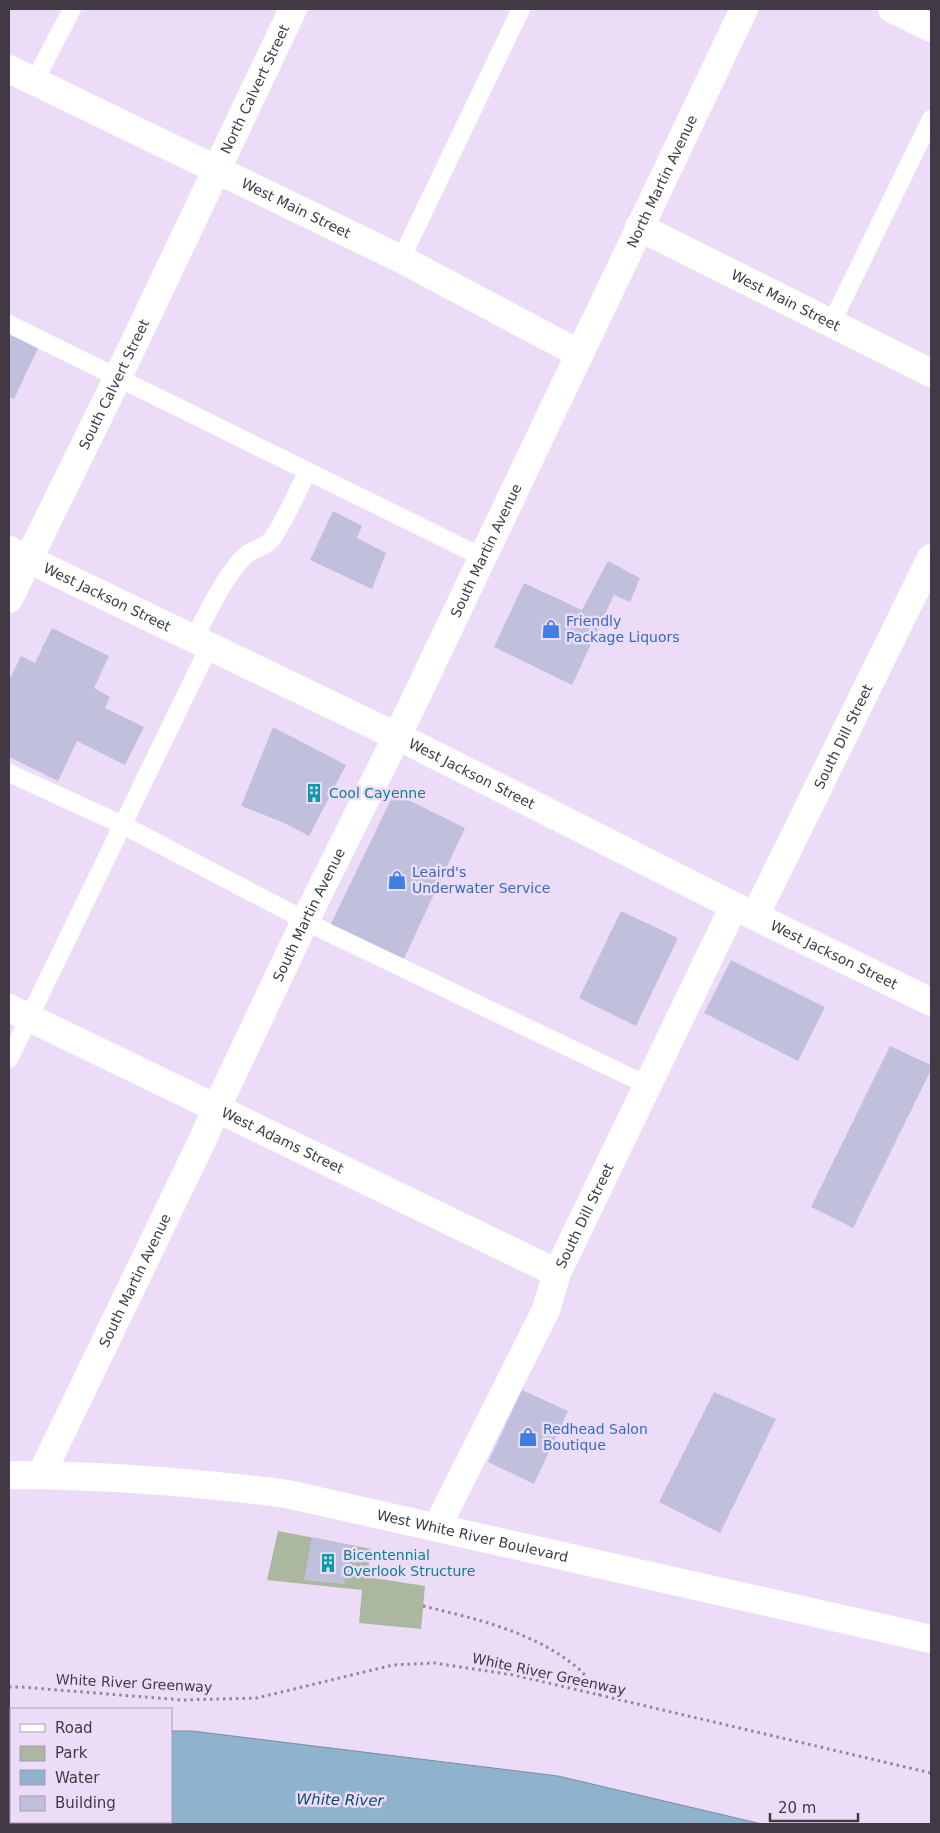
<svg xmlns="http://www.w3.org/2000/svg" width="940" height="1833" font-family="'DejaVu Sans',sans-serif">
	<rect width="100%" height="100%" fill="#eddcf7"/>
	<path fill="#acb7a0" d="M278 1531 371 1549 367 1577 425 1586 421 1629 359 1623 362 1590 267 1580Z"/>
	<path fill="#8fb2cd" stroke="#788ea4" d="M171 1731H192L558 1776 762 1824H9V1733H11V1822H171Z"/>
	<g fill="#c1c0dc">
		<path d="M9 334 38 348 14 399 9 397Z"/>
		<path d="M333 511 362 526 357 538 386 553 372 589 310 560Z"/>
		<path d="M608 561 640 578 630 602 614 595 572 685 494 647 524 583 582 610Z"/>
		<path d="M52 628 109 656 94 688 110 697 105 708 144 727 125 765 77 741 58 781 9 757V681L21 656 35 663Z"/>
		<path d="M273 727 346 765 309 836 282 822 241 806Z"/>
		<path d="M394 793 465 828 400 967 327 932Z"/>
		<path d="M621 911 678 938 636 1026 579 998Z"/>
		<path d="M731 960 825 1007 798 1061 704 1013Z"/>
		<path d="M890 1046 931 1065V1070L853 1228 811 1207Z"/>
		<path d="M522 1390 568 1411 534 1484 488 1462Z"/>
		<path d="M714 1392 776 1419 720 1533 659 1502Z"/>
		<path d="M312 1537 351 1545 344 1584 304 1580Z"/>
	</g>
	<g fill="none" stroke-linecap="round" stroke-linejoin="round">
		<g stroke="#918597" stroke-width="3" stroke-dasharray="2.5 4" stroke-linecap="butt">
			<path d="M423 1606C477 1619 535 1632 579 1669 587 1676 593 1687 600 1695"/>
			<path d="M9 1687H21L182 1700 257 1698 393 1665 434 1663 514 1675 931 1773"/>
		</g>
		<g stroke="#fff" stroke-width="18">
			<path d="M34 82 72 9"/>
			<path d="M401 259 521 9"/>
			<path d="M9 324 482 557"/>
			<path d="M831 324 931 119"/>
			<path d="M194 639C206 615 227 572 246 555 253 549 263 548 270 541 282 528 298 489 308 471"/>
			<path d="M9 773 123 825 327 932 647 1085"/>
			<path d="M9 1059 209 647"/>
		</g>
		<g stroke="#fff" stroke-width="28">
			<path d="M892 9 931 28"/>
			<path id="s1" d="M9 69 401 259 580 354"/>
			<path id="s2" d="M639 227 931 373"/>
			<path id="s3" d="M9 599 118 377 293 9"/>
			<path id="s4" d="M755 916 931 558"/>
			<path id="s5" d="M9 1008 557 1273"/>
			<path id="s6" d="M41 1475 203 1139 216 1109 305 921 408 714 744 9"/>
			<path id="s7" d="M437 1527 546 1310 557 1273 734 906"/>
		</g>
		<g stroke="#fff" stroke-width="28">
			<path id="s8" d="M9 550 417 746 734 906 931 1002"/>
			<path id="s9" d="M9 1475C102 1475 194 1482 287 1494L931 1639"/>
		</g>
	</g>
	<defs>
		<g id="shop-bare" transform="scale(1.5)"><path d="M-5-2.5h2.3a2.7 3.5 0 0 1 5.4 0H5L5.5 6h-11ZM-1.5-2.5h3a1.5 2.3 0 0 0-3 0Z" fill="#3f7fe0" stroke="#eddcf7" stroke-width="2.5" paint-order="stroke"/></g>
		<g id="building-bare" transform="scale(1.5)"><path d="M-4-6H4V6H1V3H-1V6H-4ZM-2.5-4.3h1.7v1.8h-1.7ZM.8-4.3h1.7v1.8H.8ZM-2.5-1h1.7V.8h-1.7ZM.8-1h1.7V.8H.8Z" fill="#0f9aa8" stroke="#eddcf7" stroke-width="2.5" paint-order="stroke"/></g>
	</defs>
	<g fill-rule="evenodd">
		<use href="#shop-bare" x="551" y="629"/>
		<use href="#building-bare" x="314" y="793"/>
		<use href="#shop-bare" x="397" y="880"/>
		<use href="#shop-bare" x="528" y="1437"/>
		<use href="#building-bare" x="328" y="1563"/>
	</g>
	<g text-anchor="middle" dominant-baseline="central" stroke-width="5" stroke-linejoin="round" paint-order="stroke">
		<g font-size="14" fill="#413a44" stroke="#eddcf7">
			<text stroke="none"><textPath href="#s3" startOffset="566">North Calvert Street</textPath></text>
			<text stroke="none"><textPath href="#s6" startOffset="1435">North Martin Avenue</textPath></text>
			<text stroke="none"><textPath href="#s1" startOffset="319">West Main Street</textPath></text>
			<text stroke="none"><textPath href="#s2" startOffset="164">West Main Street</textPath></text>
			<text stroke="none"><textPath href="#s3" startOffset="239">South Calvert Street</textPath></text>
			<text stroke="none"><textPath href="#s6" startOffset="1026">South Martin Avenue</textPath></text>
			<text stroke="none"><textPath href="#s8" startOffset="109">West Jackson Street</textPath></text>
			<text stroke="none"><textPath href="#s4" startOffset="200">South Dill Street</textPath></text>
			<text stroke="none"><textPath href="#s8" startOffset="514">West Jackson Street</textPath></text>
			<text stroke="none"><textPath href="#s6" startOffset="621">South Martin Avenue</textPath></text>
			<text stroke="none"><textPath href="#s8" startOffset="919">West Jackson Street</textPath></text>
			<text stroke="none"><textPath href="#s5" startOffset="304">West Adams Street</textPath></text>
			<text stroke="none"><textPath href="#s7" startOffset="345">South Dill Street</textPath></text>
			<text stroke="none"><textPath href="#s6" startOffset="216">South Martin Avenue</textPath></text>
			<text stroke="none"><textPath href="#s9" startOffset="469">West White River Boulevard</textPath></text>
			<text transform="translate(549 1674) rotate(12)">White River Greenway</text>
			<text transform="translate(134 1683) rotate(3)">White River Greenway</text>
		</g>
		<g font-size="14" fill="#366cbe" stroke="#eddcf7" text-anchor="start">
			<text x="566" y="621">Friendly<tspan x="566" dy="16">Package Liquors</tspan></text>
			<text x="412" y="872">Leaird's<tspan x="412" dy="16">Underwater Service</tspan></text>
			<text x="543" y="1429">Redhead Salon<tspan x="543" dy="16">Boutique</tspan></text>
		</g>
		<g font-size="14" fill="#0d838f" stroke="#eddcf7" text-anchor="start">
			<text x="329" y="793">Cool Cayenne</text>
			<text x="343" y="1555">Bicentennial<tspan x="343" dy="16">Overlook Structure</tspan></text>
		</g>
		<g font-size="15" font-style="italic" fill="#0b4a6d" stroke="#eddcf7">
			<text transform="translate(340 1800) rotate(1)">White River</text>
		</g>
	</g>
	<rect width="940" height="1833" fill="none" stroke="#413a44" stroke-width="20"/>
	<rect x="10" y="1708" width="162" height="115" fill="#eddcf7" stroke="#a89baf"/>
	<rect x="20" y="1724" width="25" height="8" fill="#ffffff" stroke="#a89baf"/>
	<text x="55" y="1733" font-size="15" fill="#413a44">Road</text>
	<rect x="20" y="1746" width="25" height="15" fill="#acb7a0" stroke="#a89baf"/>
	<text x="55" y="1758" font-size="15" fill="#413a44">Park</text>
	<rect x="20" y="1770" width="25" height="15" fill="#8fb2cd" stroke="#a89baf"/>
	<text x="55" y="1783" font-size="15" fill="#413a44">Water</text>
	<rect x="20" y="1796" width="25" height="15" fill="#c1c0dc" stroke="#a89baf"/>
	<text x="55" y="1808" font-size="15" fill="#413a44">Building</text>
	<path d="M770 1813v8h88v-8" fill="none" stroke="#413a44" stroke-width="2.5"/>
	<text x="778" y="1813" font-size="15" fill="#413a44" stroke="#eddcf7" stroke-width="4" paint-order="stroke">20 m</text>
</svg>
